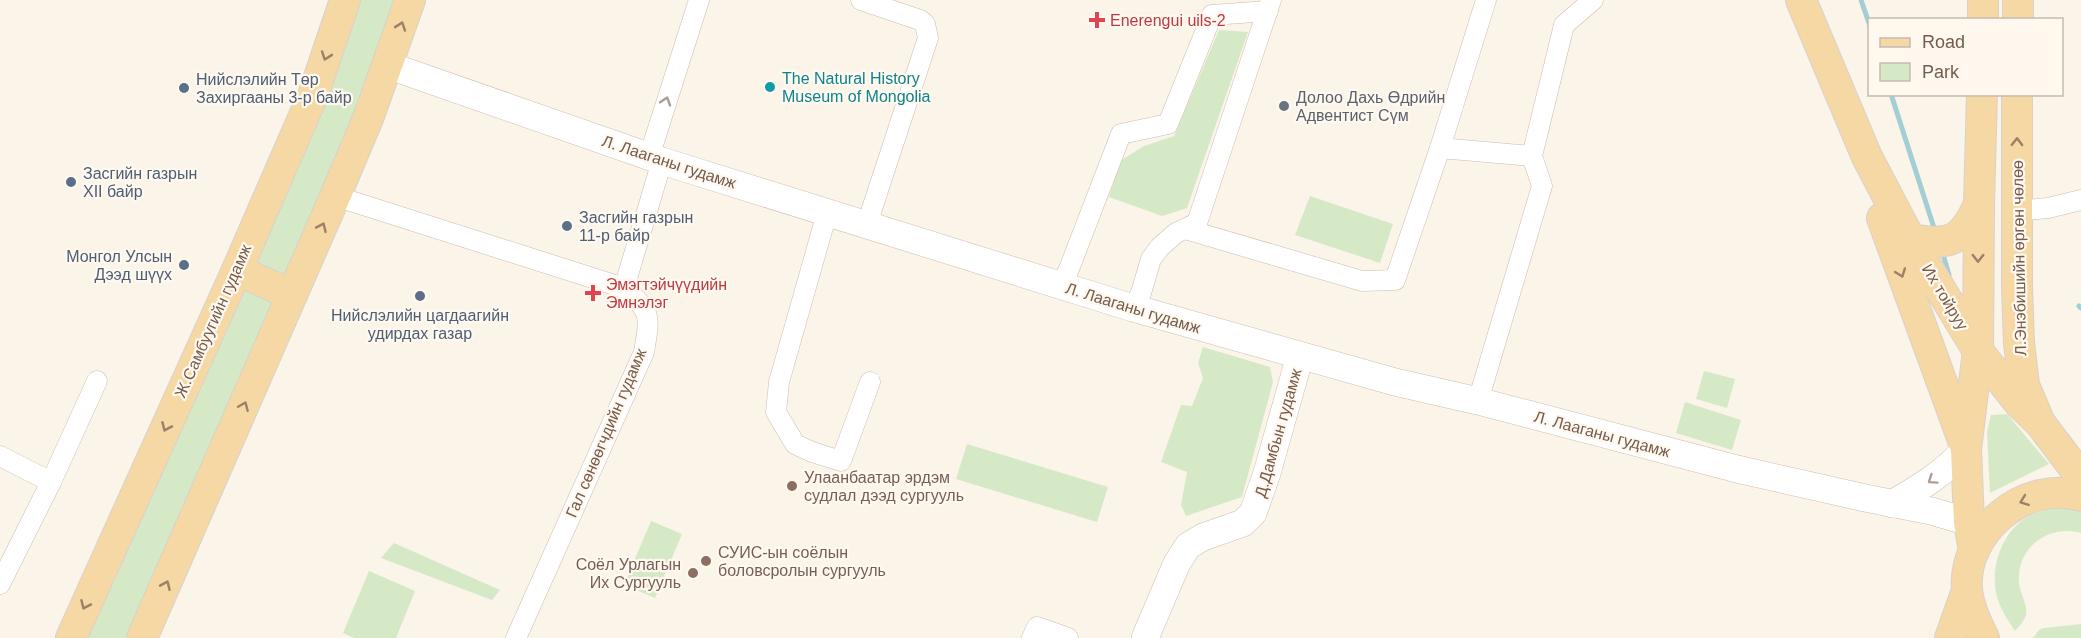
<svg xmlns="http://www.w3.org/2000/svg" width="2081" height="638" font-family="Arial,sans-serif">
	<rect width="100%" height="100%" fill="#fbf4e9"/>
	<g fill="#d5e9c7">
		<path d="M355 0H399L362 105 132 638H83Z"/>
		<path d="M1219 30 1248 32 1187 208 1162 216 1109 197 1120 161 1144 146 1174 136Z"/>
		<path d="M1310 196 1393 224 1380 263 1295 235Z"/>
		<path d="M1203 347 1270 367 1273 382 1242 497 1186 516 1181 505 1187 472 1161 462 1181 405 1192 406 1203 378 1198 363Z"/>
		<path d="M1704 371 1735 379 1727 408 1696 399Z"/>
		<path d="M1685 402 1741 420 1732 450 1676 433Z"/>
		<path d="M2007 414 2049 464 1990 493 1987 432 1991 415Z"/>
		<path d="M967 444 1108 487 1097 522 956 479Z"/>
		<path d="M2064 507 2081 510V533C2048 524 2016 548 2019 583 2020 594 2028 604 2026 615 2024 621 2020 626 2015 631 2009 622 2003 613 1999 603 1988 575 1999 536 2024 519 2037 511 2050 509 2064 507Z"/>
		<path d="M651 521 682 534 655 598 624 585Z"/>
		<path d="M394 543 500 590 492 600 381 558Z"/>
		<path d="M369 571 415 591 396 638H354L343 633Z"/>
		<path d="M2081 624V638H2033L2039 630 2044 628Z"/>
	</g>
	<g fill="none" stroke-linecap="round" stroke-linejoin="round">
		<g stroke="#a4ced6" stroke-width="5">
			<path d="M1861 0 1870 26"/>
			<path d="M1891 94 1935 231"/>
			<path d="M1942 251 1949 275"/>
			<path d="M2079 306 2081 308"/>
		</g>
		<g stroke="#cdbcaf" stroke-width="21">
			<g id="street">
				<path d="M861 0 920 20 925 24 928 38 867 224"/>
				<path d="M1440 148 1486 0"/>
				<path d="M649 157 699 0"/>
				<path d="M335 196 624 288"/>
				<path d="M2016 211 2048 208 2081 200"/>
				<path d="M827 213 779 382 776 412 795 444 812 452 841 461 870 382"/>
				<path d="M1185 229 1362 281 1395 280 1440 148 1532 156"/>
				<path d="M1061 286 1069 269 1121 134 1168 124 1212 15 1268 11"/>
				<path d="M1133 308 1141 293 1151 259 1160 247 1176 233 1197 223 1271 0"/>
				<path d="M1478 401 1542 186 1532 156 1564 25 1593 0"/>
				<path d="M0 456 51 482 0 584"/>
				<path d="M51 482 97 381"/>
				<path d="M516 638 644 352C650 316 652 312 624 288L662 161"/>
				<path d="M1032 638 1037 627 1068 638"/>
			</g>
		</g>
		<g stroke="#d0bdad" stroke-width="28">
			<g id="secondary">
				<path d="M387 65 662 161 1133 308 1395 382 1478 401 1737 469 1865 498 1931 511 1969 522"/>
				<path d="M1892 504C1921 487 1943 474 1966 449"/>
				<path d="M1145 638 1177 563 1188 546 1203 537 1243 523 1253 513 1267 473 1300 356"/>
			</g>
		</g>
		<g stroke="#d8d1cd" stroke-width="32">
			<g id="primary">
				<path d="M1801 0 1867 157 1910 239 1978 351 2020 404 2040 423"/>
				<path d="M1983 20V0"/>
				<path d="M2018 20V0"/>
				<path d="M2017 94V288L2019 343 2024 385 2040 423 2081 477"/>
				<path d="M1882 218 1964 443"/>
				<path d="M1910 239C1950 246 1962 242 1979 204"/>
				<path d="M237 270 292 295"/>
				<path d="M1974 551 1969 522 1966 449 1978 351 1979 204 1982 94"/>
				<path d="M71 638 237 270 313 95 345 0"/>
				<path d="M142 638 337 192 369 116 410 0"/>
				<path d="M1950 638 1967 590"/>
				<path d="M1984 638C1976 623 1969 608 1967 590 1962 532 2025 479 2081 496"/>
			</g>
		</g>
		<use href="#street" stroke="#fff" stroke-width="20"/>
		<use href="#secondary" stroke="#fff" stroke-width="27"/>
		<use href="#primary" stroke="#f6d8a5" stroke-width="30"/>
	</g>
	<defs><path id="oneway-chevron" d="M-2-3.5L2.5 0L-2 3.5" fill="none" stroke-width="1.6" stroke-linecap="round" stroke-linejoin="round" transform="scale(1.5)"/></defs>
	<g stroke="#9c8167">
		<use href="#oneway-chevron" transform="translate(401 26) rotate(-71)"/>
		<use href="#oneway-chevron" transform="translate(326 56) rotate(109)"/>
		<use href="#oneway-chevron" transform="translate(2017 142) rotate(-89)"/>
		<use href="#oneway-chevron" transform="translate(322 227) rotate(-66)"/>
		<use href="#oneway-chevron" transform="translate(1978 258) rotate(90)"/>
		<use href="#oneway-chevron" transform="translate(1901 273) rotate(70)"/>
		<use href="#oneway-chevron" transform="translate(244 406) rotate(-67)"/>
		<use href="#oneway-chevron" transform="translate(166 427) rotate(114)"/>
		<use href="#oneway-chevron" transform="translate(2024 501) rotate(159)"/>
		<use href="#oneway-chevron" transform="translate(166 585) rotate(-66)"/>
		<use href="#oneway-chevron" transform="translate(85 605) rotate(114)"/>
	</g>
	<g stroke="#ac9d94">
		<use href="#oneway-chevron" transform="translate(666 101) rotate(-72)"/>
		<use href="#oneway-chevron" transform="translate(1932 480) rotate(145)"/>
	</g>
	<g fill="#e0444e" stroke="#fef8ef" stroke-width="2">
		<path d="M1094 11h6v6h6v6h-6v6h-6v-6h-6v-6h6z"/>
		<path d="M590 284h6v6h6v6h-6v6h-6v-6h-6v-6h6z"/>
	</g>
	<circle fill="#0f9aa8" stroke="#fef8ef" stroke-width="2" cx="770" cy="87" r="6"/>
	<g fill="#5c6f8a" stroke="#fef8ef" stroke-width="2">
		<circle cx="184" cy="88" r="6"/>
		<circle cx="71" cy="182" r="6"/>
		<circle cx="567" cy="226" r="6"/>
		<circle cx="184" cy="265" r="6"/>
		<circle cx="420" cy="296" r="6"/>
	</g>
	<circle fill="#6b7280" stroke="#fef8ef" stroke-width="2" cx="1284" cy="106" r="6"/>
	<g fill="#8d6e63" stroke="#fef8ef" stroke-width="2">
		<circle cx="792" cy="486" r="6"/>
		<circle cx="706" cy="561" r="6"/>
		<circle cx="693" cy="573" r="6"/>
	</g>
	<g text-anchor="middle" dominant-baseline="central" stroke-width="4.5" stroke-linejoin="round" paint-order="stroke">
		<g font-size="16" fill="#be3a42" stroke="#fef8ef" text-anchor="start">
			<text x="1110" y="20">Enerengui uils-2</text>
			<text x="606" y="284">Эмэгтэйчүүдийн<tspan x="606" dy="18">Эмнэлэг</tspan></text>
		</g>
		<g font-size="16" fill="#0d838f" stroke="#fef8ef" text-anchor="start">
			<text x="782" y="78">The Natural History<tspan x="782" dy="18">Museum of Mongolia</tspan></text>
		</g>
		<g font-size="16" fill="#4e5e75" stroke="#fef8ef" text-anchor="start">
			<text x="196" y="79">Нийслэлийн Төр<tspan x="196" dy="18">Захиргааны 3-р байр</tspan></text>
			<text x="83" y="173">Засгийн газрын<tspan x="83" dy="18">XII байр</tspan></text>
			<text x="579" y="217">Засгийн газрын<tspan x="579" dy="18">11-р байр</tspan></text>
			<text x="172" y="256" text-anchor="end">Монгол Улсын<tspan x="172" dy="18">Дээд шүүх</tspan></text>
			<text x="420" y="315" text-anchor="middle">Нийслэлийн цагдаагийн<tspan x="420" dy="18">удирдах газар</tspan></text>
		</g>
		<g font-size="16" fill="#5b616d" stroke="#fef8ef" text-anchor="start">
			<text x="1296" y="97">Долоо Дахь Өдрийн<tspan x="1296" dy="18">Адвентист Сүм</tspan></text>
		</g>
		<g font-size="16" fill="#755c4d" stroke="#fef8ef">
			<text transform="translate(669 162) rotate(18)">Л. Лааганы гудамж</text>
			<text transform="translate(2019 258) rotate(-91)">Л.Энэбишийн өргөн чөлөө</text>
			<text transform="translate(1945 297) rotate(59)">Их тойруу</text>
			<text transform="translate(1133 308) rotate(17)">Л. Лааганы гудамж</text>
			<text transform="translate(213 321) rotate(-66)">Ж.Самбуугийн гудамж</text>
			<text transform="translate(606 433) rotate(-67)">Гал сөнөөгчдийн гудамж</text>
			<text transform="translate(1278 433) rotate(-74)">Д.Дамбын гудамж</text>
			<text transform="translate(1602 434) rotate(15)">Л. Лааганы гудамж</text>
		</g>
		<g font-size="16" fill="#785e54" stroke="#fef8ef" text-anchor="start">
			<text x="804" y="477">Улаанбаатар эрдэм<tspan x="804" dy="18">судлал дээд сургууль</tspan></text>
			<text x="718" y="552">СУИС-ын соёлын<tspan x="718" dy="18">боловсролын сургууль</tspan></text>
			<text x="681" y="564" text-anchor="end">Соёл Урлагын<tspan x="681" dy="18">Их Сургууль</tspan></text>
		</g>
	</g>
	<rect x="1868" y="18" width="195" height="78" fill="#fef8ef" stroke="#c7baae" stroke-width="1.5"/>
	<rect x="1880" y="38" width="30" height="9" fill="#f6d8a5" stroke="#c7baae" stroke-width="1.5"/>
	<text x="1922" y="48" font-size="18" fill="#755c4d">Road</text>
	<rect x="1880" y="63" width="30" height="18" fill="#d5e9c7" stroke="#c7baae" stroke-width="1.5"/>
	<text x="1922" y="78" font-size="18" fill="#755c4d">Park</text>
</svg>
